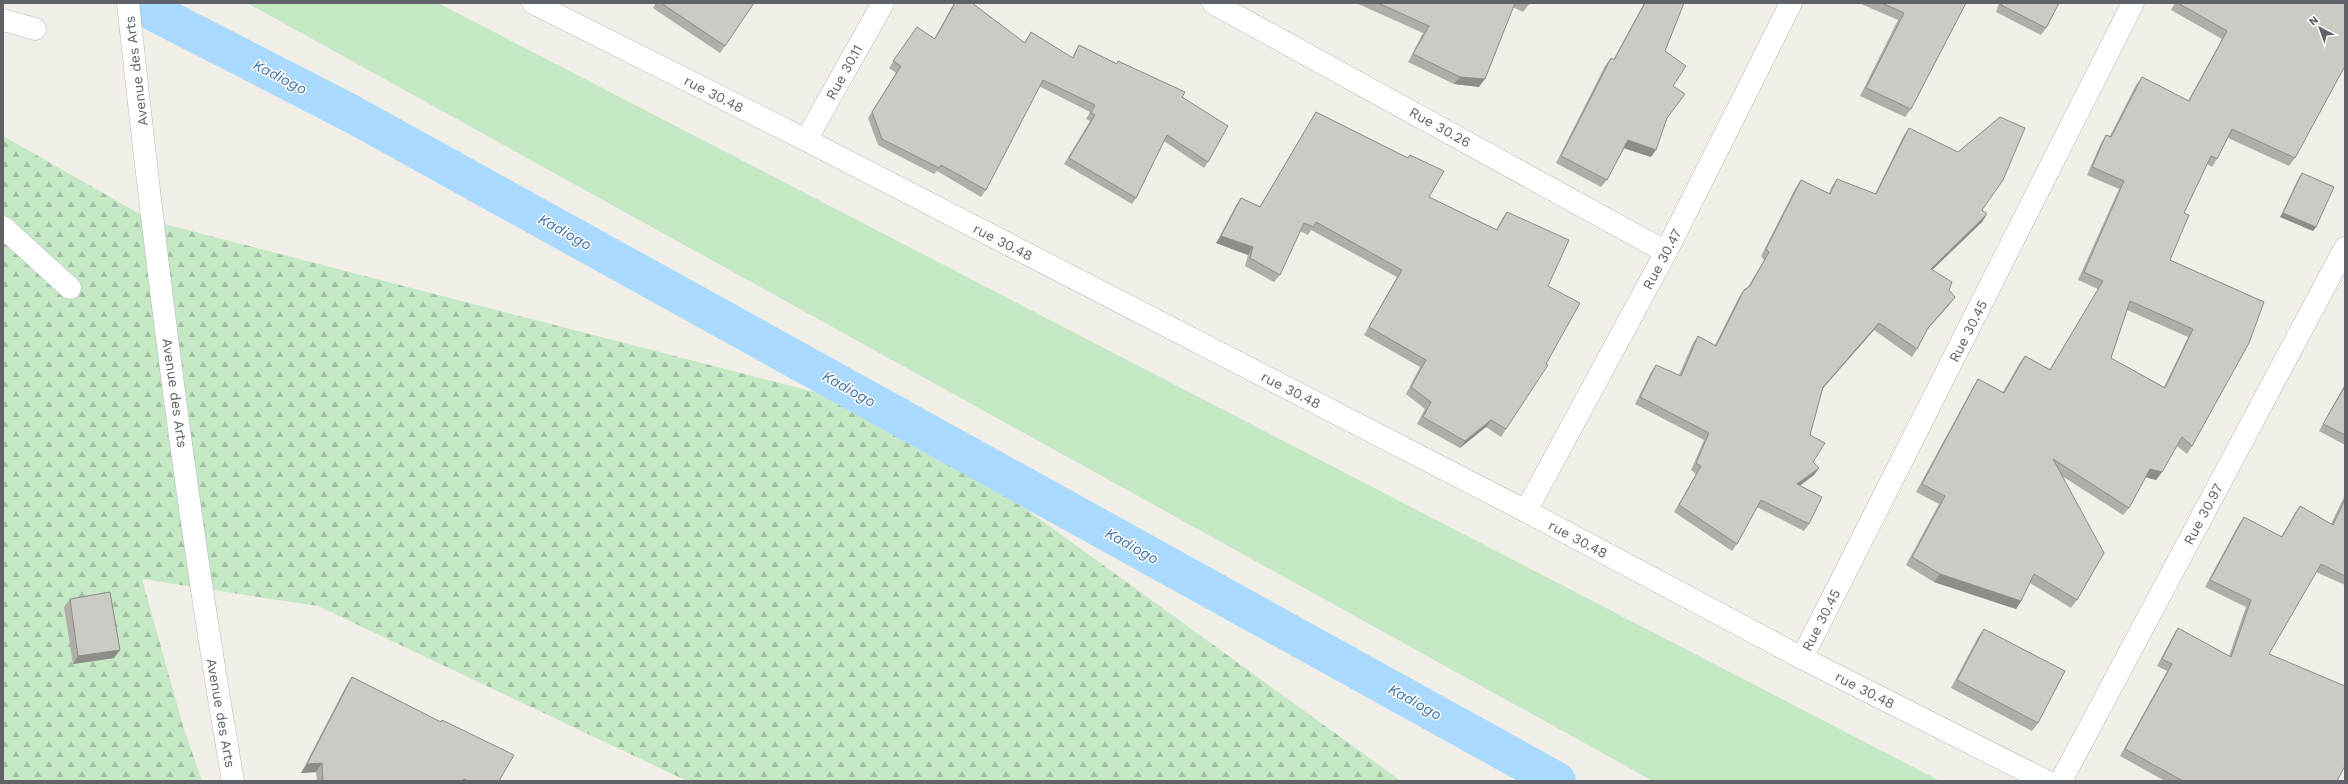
<svg xmlns="http://www.w3.org/2000/svg" width="2348" height="784" font-family="'Work Sans',sans-serif">
	<defs>
		<pattern id="forest-firs" width="22" height="20" patternUnits="userSpaceOnUse"><rect width="22" height="20" fill="#c5e8c5"/><path d="M5 1l3.5 6h-7zM16 11l3.5 6h-7z" fill="#a3c0a4"/></pattern>
	</defs>
	<rect width="100%" height="100%" fill="#f1efe8"/>
	<path fill="#c5e8c5" d="M247 3H438L1940 781H1653Z"/>
	<path fill="url(#forest-firs)" d="M3 136 152 221 892 412 1401 781H687L318 606 142 579 183 726 202 781H3Z"/>
	<g fill="none" stroke-linecap="round" stroke-linejoin="round">
		<path stroke="#aadaff" stroke-width="38" d="M136 3 352 114 1557 781"/>
		<g stroke="#b5b8bc" stroke-width="23">
			<g id="minor">
				<path d="M128 3C156 263 188 523 233 781"/>
				<path d="M533 3 806 140 1526 511 1802 658 2046 781"/>
				<path d="M1213 3 1666 252"/>
				<path d="M3 20 35 29"/>
				<path d="M806 140 883 3"/>
				<path d="M3 227 70 288"/>
				<path d="M1526 511 1666 252 1791 3"/>
				<path d="M1802 658 2133 3"/>
				<path d="M2061 781 2345 248"/>
			</g>
		</g>
		<use href="#minor" stroke="#fff" stroke-width="22"/>
	</g>
	<g fill="#afaea9" fill-rule="evenodd">
		<path d="M656 3H754L720 53 653 8Z"/>
		<path d="M954 3H972L1024 43 1031 32 1072 58 1075 52 1079 45 1117 64 1118 61 1182 97 1208 162 1204 168 1164 141 1136 198 1132 204 1064 164 1090 121 1086 119 1090 112 1039 86 986 190 981 197 937 171 934 174 878 145 868 118 896 73 889 68 917 27 934 39Z"/>
		<path d="M1356 3H1530L1523 12 1513 7 1479 87 1454 84 1408 62 1423 33Z"/>
		<path d="M1642 3H1684L1665 51 1673 86 1667 119 1651 157 1624 148 1607 180 1601 187 1556 163 1605 66 1611 58 1613 60 1643 5Z"/>
		<path d="M1859 3H1966L1911 109 1905 117 1860 96 1898 20Z"/>
		<path d="M1999 3H2059L2046 28 2041 35 1996 12Z"/>
		<path d="M2175 3H2345V66L2295 158 2289 166 2228 138 2217 159 2212 167 2207 164 2184 213 2170 260 2264 302 2192 446 2187 454 2177 446 2162 472 2156 480 2145 477 2129 508 2123 515 2062 476 2077 600 2071 608 2030 583 2021 601 2016 609 1934 582 1906 565 1939 504 1916 492 1973 387 1978 379 2003 392 2019 364 2025 356 2050 369 2098 289 2078 280 2119 189 2087 175 2101 143 2106 135 2110 136 2136 85 2142 77 2188 101 2222 39 2171 10ZM2127 310 2188 337 2164 387 2111 358Z"/>
		<path d="M1316 112 1407 158 1410 155 1429 197 1496 230 1502 219 1507 212 1548 286 1506 429 1501 437 1486 427 1460 448 1417 424 1425 409 1406 394 1420 367 1364 335 1397 277 1311 230 1308 235 1300 231 1280 275 1274 282 1245 266 1248 255 1216 243 1236 205 1241 198 1260 206 1311 120Z"/>
		<path d="M1909 128 1982 210 1987 214 1982 222 1932 270 1949 290 1950 304 1926 331 1917 349 1912 357 1874 330 1822 389 1810 435 1813 462 1819 468 1814 475 1800 486 1809 524 1804 531 1757 507 1737 544 1732 551 1674 512 1696 474 1691 470 1704 440 1635 404 1651 372 1656 365 1679 375 1693 343 1698 336 1715 345 1739 297 1744 290 1748 287 1764 260 1761 256 1796 187 1801 180 1829 193 1832 186 1837 179 1875 194 1904 135Z"/>
		<path d="M2302 173 2316 227 2313 231 2280 217 2299 177Z"/>
		<path d="M2345 384V445L2319 431Z"/>
		<path d="M2345 495V585L2316 572 2269 654 2337 781H2165L2120 756 2167 671 2157 666 2173 636 2178 628 2229 656 2246 607 2205 587 2239 524 2244 517 2281 537 2295 513 2300 506 2331 524Z"/>
		<path d="M70 599 120 650 114 658 73 664 64 607Z"/>
		<path d="M1984 629 2038 723 2032 731 1951 688 1978 637Z"/>
		<path d="M352 677 440 722 442 720 499 781H317L316 772 301 773 346 686Z"/>
	</g>
	<g fill="#8f8d8a">
		<path d="M1460 77 1485 79 1479 87 1454 84Z"/>
		<path d="M1628 140 1656 150 1651 157 1623 148Z"/>
		<path d="M2283 213 2316 227 2313 231 2280 217Z"/>
		<path d="M1987 214 1982 222 1926 276 1931 269Z"/>
		<path d="M1221 236 1253 247 1248 255 1216 243Z"/>
		<path d="M1955 297 1950 304 1922 335 1928 328Z"/>
		<path d="M1879 323 1874 330 1818 394 1823 387Z"/>
		<path d="M1491 420 1486 427 1460 448 1465 441Z"/>
		<path d="M1819 468 1814 475 1792 491 1797 484Z"/>
		<path d="M2150 469 2162 472 2156 480 2145 477Z"/>
		<path d="M1940 574 2021 601 2016 609 1934 582Z"/>
		<path d="M120 650 114 658 73 664 78 656Z"/>
		<path d="M322 763 316 772 301 773 307 764Z"/>
	</g>
	<g fill="#cccac5" stroke="#8f8d8a" fill-rule="evenodd">
		<path d="M661 3H754L725 46Z"/>
		<path d="M955 3H972L1025 43 1031 32 1073 58 1079 45 1117 64 1118 61 1185 92 1182 97 1228 126 1208 162 1167 135 1136 198 1069 158 1095 115 1091 113 1095 105 1043 80 986 190 941 165 939 168 882 139 872 112 901 66 893 61 917 27 935 39Z"/>
		<path d="M1378 3H1515L1485 79 1460 77 1413 54 1429 26Z"/>
		<path d="M1645 3H1684L1665 51 1686 66 1673 86 1685 94 1667 118 1656 150 1628 140 1607 180 1561 156 1611 58 1614 60Z"/>
		<path d="M1882 3H1966L1911 109 1866 88 1904 13Z"/>
		<path d="M2002 3H2059L2046 28 2001 5Z"/>
		<path d="M2178 3H2345V66L2295 158 2232 129 2217 159 2211 156 2184 213 2189 215 2170 260 2264 302 2249 343 2192 446 2182 437 2162 472 2150 469 2129 508 2053 459 2104 553 2077 600 2034 574 2021 601 1940 574 1912 557 1945 496 1922 484 1978 379 2004 393 2025 356 2050 370 2103 281 2084 272 2124 181 2092 167 2106 135 2111 137 2142 77 2189 101 2227 31ZM2130 301 2193 329 2165 388 2111 358Z"/>
		<path d="M1316 112 1408 158 1410 155 1444 171 1429 197 1497 230 1507 212 1569 240 1548 286 1580 303 1546 364 1548 365 1506 429 1491 420 1465 441 1423 417 1431 402 1411 387 1426 360 1369 327 1402 270 1316 222 1313 227 1304 223 1280 275 1250 258 1253 247 1221 236 1241 198 1260 207Z"/>
		<path d="M2000 117 2025 128 2003 180 1982 210 1987 214 1931 269 1952 282 1949 290 1955 297 1928 328 1917 349 1879 323 1823 387 1810 435 1825 443 1813 462 1819 468 1797 484 1822 497 1809 524 1761 500 1737 544 1679 505 1701 466 1696 463 1709 433 1640 397 1656 365 1681 376 1698 336 1716 346 1744 290 1750 286 1769 252 1766 249 1801 180 1830 194 1837 179 1876 194 1909 128 1958 152Z"/>
		<path d="M2302 173 2334 187 2316 227 2283 213Z"/>
		<path d="M2345 386V435L2323 424Z"/>
		<path d="M2345 499V576L2321 564 2269 654 2345 686V766L2337 781H2183L2125 749 2172 664 2162 659 2178 628 2231 657 2251 600 2210 580 2244 517 2282 537 2300 506 2333 525Z"/>
		<path d="M110 592 120 650 78 656 70 599Z"/>
		<path d="M1984 629 2065 671 2038 723 1957 680Z"/>
		<path d="M352 677 441 722 442 720 514 755 499 781H468L464 779 463 781H323L322 763 307 764Z"/>
	</g>
	<g text-anchor="middle" dominant-baseline="central" stroke-width="3" stroke-linejoin="round" paint-order="stroke">
		<g font-size="14" fill="#5f6368" stroke="#fff">
			<text transform="translate(136 71) rotate(-97)">Avenue des Arts</text>
			<text transform="translate(844 72) rotate(-61)">Rue 30.11</text>
			<text transform="translate(714 94) rotate(27)">rue 30.48</text>
			<text transform="translate(1440 127) rotate(29)">Rue 30.26</text>
			<text transform="translate(1003 242) rotate(27)">rue 30.48</text>
			<text transform="translate(1662 259) rotate(-62)">Rue 30.47</text>
			<text transform="translate(1968 331) rotate(-63)">Rue 30.45</text>
			<text transform="translate(1291 390) rotate(27)">rue 30.48</text>
			<text transform="translate(175 393) rotate(82)">Avenue des Arts</text>
			<text transform="translate(2203 514) rotate(-62)">Rue 30.97</text>
			<text transform="translate(1578 539) rotate(28)">rue 30.48</text>
			<text transform="translate(1821 620) rotate(-63)">Rue 30.45</text>
			<text transform="translate(1865 690) rotate(27)">rue 30.48</text>
			<text transform="translate(221 713) rotate(80)">Avenue des Arts</text>
		</g>
		<g font-size="15" font-style="italic" fill="#4174aa" stroke="#fff">
			<text transform="translate(280 77) rotate(27)">Kadiogo</text>
			<text transform="translate(565 232) rotate(29)">Kadiogo</text>
			<text transform="translate(849 389) rotate(29)">Kadiogo</text>
			<text transform="translate(1132 546) rotate(29)">Kadiogo</text>
			<text transform="translate(1415 702) rotate(29)">Kadiogo</text>
		</g>
	</g>
	<rect width="2348" height="784" fill="none" stroke="#5f6368" stroke-width="8"/>
	<g transform="translate(2320 28) rotate(319)" stroke="#ffffff" stroke-width="3" paint-order="stroke">
	<path d="M0-3L7 15L0 10L-7 15Z" fill="#5f6368"/>
	<text y="-6" font-size="11" font-weight="bold" text-anchor="middle" fill="#5f6368">N</text>
	</g>
</svg>
